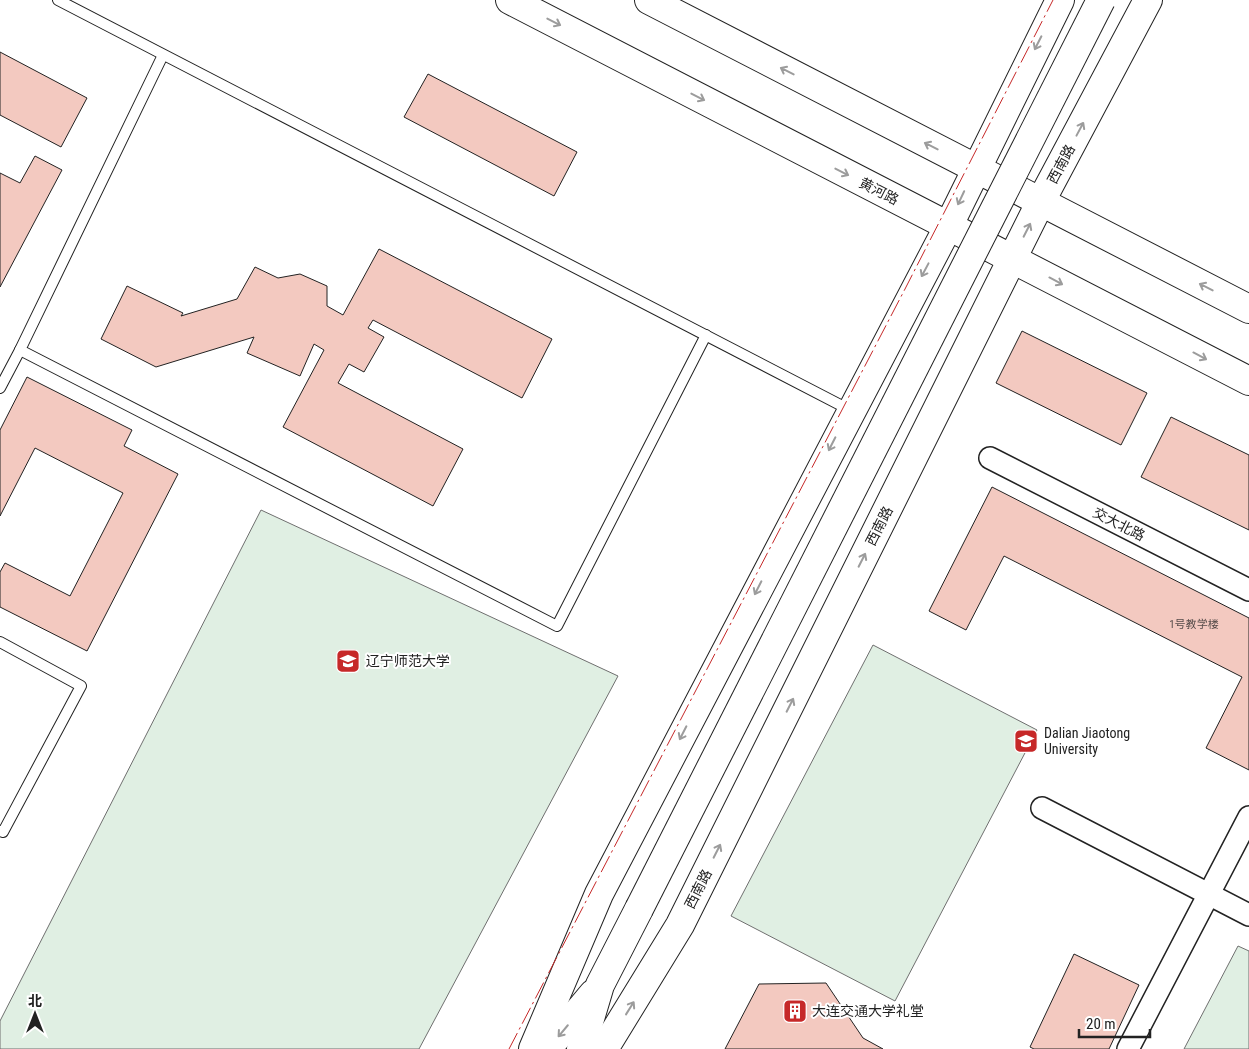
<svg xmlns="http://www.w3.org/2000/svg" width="1249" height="1049" font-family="'Roboto Condensed','Noto Sans SC',sans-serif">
	<rect width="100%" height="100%" fill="#fff"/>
	<g fill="#e0efe3" stroke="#6f6f6f">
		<path d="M261 510 618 676 419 1049H0V1021Z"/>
		<path d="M873 645 1037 730 895 1001 731 916Z"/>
		<path d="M1238 946 1249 951V1049H1184Z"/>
	</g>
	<g fill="#f3c9c0" stroke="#222">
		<path d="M0 52 87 98 61 147 0 115Z"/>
		<path d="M428 74 577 152 554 196 404 117Z"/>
		<path d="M35 156 62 170 0 287V173L20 183Z"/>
		<path d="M379 249 552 339 522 398 373 320 368 328 384 337 364 372 349 364 338 383 463 449 433 506 283 427 324 350 314 344 300 376 247 353 254 337 156 367 101 339 127 286 183 313 181 316 237 299 255 267 278 278 300 274 327 286V306L343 315Z"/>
		<path d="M1022 331 1147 393 1121 445 996 383Z"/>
		<path d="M27 377 132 430 124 446 178 474 87 651 0 607V572L5 563 70 596 123 493 35 448 0 516V430Z"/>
		<path d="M1171 417 1249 455V530L1141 477Z"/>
		<path d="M992 487 1249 618V770L1206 748 1242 677 1004 556 966 630 929 611Z"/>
		<path d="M1074 954 1139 985 1109 1049H1034L1030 1047Z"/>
		<path d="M826 983 863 1038 883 1049H725L759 984Z"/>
	</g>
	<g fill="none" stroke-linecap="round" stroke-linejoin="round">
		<g stroke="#222" stroke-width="12">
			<g id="lane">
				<path d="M58 0 850 410"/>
				<path d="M163 55 20 350 557 626 706 335"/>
				<path d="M0 388 20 350"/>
				<path d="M0 642 81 686 3 832 0 831"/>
			</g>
		</g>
		<g stroke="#222" stroke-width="24">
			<g id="street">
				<path d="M990 458 1249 590"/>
				<path d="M1042 808 1249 915"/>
				<path d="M1128 1049 1249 817"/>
			</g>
		</g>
		<g stroke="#222" stroke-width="30">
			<g id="primary">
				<path d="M510 0 1249 381"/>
				<path d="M649 0 1249 309"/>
				<path d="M533 1049 599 894 948 227 1060 0"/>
				<path d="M547 1049 593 994"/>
				<path d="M581 1049 600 985 639 909"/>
				<path d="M604 1049 680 925 1040 203 1148 0"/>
			</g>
		</g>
		<use href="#lane" stroke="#fff" stroke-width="10"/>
		<use href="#street" stroke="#fff" stroke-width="21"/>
		<use href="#primary" stroke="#fff" stroke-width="28"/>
		<g stroke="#222" stroke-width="30" stroke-linecap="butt">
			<path id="primary-bridge" d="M639 909 1101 0"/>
		</g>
		<use href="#primary-bridge" stroke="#fff" stroke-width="28"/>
		<path stroke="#c62828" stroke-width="1" stroke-dasharray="18 4 2.5 4" stroke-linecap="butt" d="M509 1049 905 289 1053 0"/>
	</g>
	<defs><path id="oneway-shaft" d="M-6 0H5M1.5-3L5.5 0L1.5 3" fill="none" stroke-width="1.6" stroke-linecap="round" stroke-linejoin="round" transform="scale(1.25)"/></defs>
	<g stroke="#9c9c9c">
		<use href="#oneway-shaft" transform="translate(554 22) rotate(27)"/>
		<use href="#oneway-shaft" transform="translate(1038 43) rotate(117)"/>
		<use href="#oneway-shaft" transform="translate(787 71) rotate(-153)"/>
		<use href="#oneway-shaft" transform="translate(698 97) rotate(27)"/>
		<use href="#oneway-shaft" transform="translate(1080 129) rotate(-62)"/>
		<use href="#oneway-shaft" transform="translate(931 146) rotate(-153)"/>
		<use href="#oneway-shaft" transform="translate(842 172) rotate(27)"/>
		<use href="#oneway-shaft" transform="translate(961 198) rotate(115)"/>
		<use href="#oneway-shaft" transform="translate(1027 230) rotate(-63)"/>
		<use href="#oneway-shaft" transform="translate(925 270) rotate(118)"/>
		<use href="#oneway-shaft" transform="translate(1056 281) rotate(28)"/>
		<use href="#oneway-shaft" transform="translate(1206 287) rotate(-153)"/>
		<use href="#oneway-shaft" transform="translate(1200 356) rotate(28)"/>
		<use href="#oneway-shaft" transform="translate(832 444) rotate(117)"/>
		<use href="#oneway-shaft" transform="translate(862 560) rotate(-63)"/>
		<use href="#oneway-shaft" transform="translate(758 588) rotate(117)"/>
		<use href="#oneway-shaft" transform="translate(790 705) rotate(-63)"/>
		<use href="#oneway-shaft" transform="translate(683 733) rotate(117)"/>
		<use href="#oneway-shaft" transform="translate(717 851) rotate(-63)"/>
		<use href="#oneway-shaft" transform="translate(630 1008) rotate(-58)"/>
		<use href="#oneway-shaft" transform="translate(563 1031) rotate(130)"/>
	</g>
	<defs>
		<g id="university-square" transform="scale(1.25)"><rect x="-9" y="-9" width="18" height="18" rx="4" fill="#c62828" stroke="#fff"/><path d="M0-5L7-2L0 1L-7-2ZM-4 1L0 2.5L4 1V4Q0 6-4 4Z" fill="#fff"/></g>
		<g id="building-square" transform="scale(1.25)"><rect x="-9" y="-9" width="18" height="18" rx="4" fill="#c62828" stroke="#fff"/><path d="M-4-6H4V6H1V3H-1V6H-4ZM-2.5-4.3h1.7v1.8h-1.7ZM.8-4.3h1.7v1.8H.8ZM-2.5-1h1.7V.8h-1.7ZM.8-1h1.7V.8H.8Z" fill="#fff"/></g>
	</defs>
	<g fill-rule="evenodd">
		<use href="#university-square" x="348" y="661"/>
		<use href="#university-square" x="1026" y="741"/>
		<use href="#building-square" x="795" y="1011"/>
	</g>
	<g text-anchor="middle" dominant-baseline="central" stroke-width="4" stroke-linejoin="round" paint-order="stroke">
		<g font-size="11" fill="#564c4a">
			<text x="1194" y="624">1号教学楼</text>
		</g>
		<g font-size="14" fill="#222" stroke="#fff">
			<text transform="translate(1061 164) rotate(-62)">西南路</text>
			<text transform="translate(879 191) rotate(27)">黄河路</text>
			<text transform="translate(1119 524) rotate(27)">交大北路</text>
			<text transform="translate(879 526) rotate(-63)">西南路</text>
			<text transform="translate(698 889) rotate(-63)">西南路</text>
		</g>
		<g font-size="14" fill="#222" stroke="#fff" text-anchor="start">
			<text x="366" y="661">辽宁师范大学</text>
			<text x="1044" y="733">Dalian Jiaotong<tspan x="1044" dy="16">University</tspan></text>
			<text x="812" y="1011">大连交通大学礼堂</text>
		</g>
	</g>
	<g transform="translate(35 1014)" stroke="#ffffff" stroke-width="4" paint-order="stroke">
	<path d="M0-4L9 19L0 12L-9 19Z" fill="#222222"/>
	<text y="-8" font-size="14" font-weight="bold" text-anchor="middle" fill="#222222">北</text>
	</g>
	<path d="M1079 1029v8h71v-8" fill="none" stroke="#222222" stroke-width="2.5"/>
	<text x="1086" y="1029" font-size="15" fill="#222222" stroke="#ffffff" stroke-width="4" paint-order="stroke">20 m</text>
</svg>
